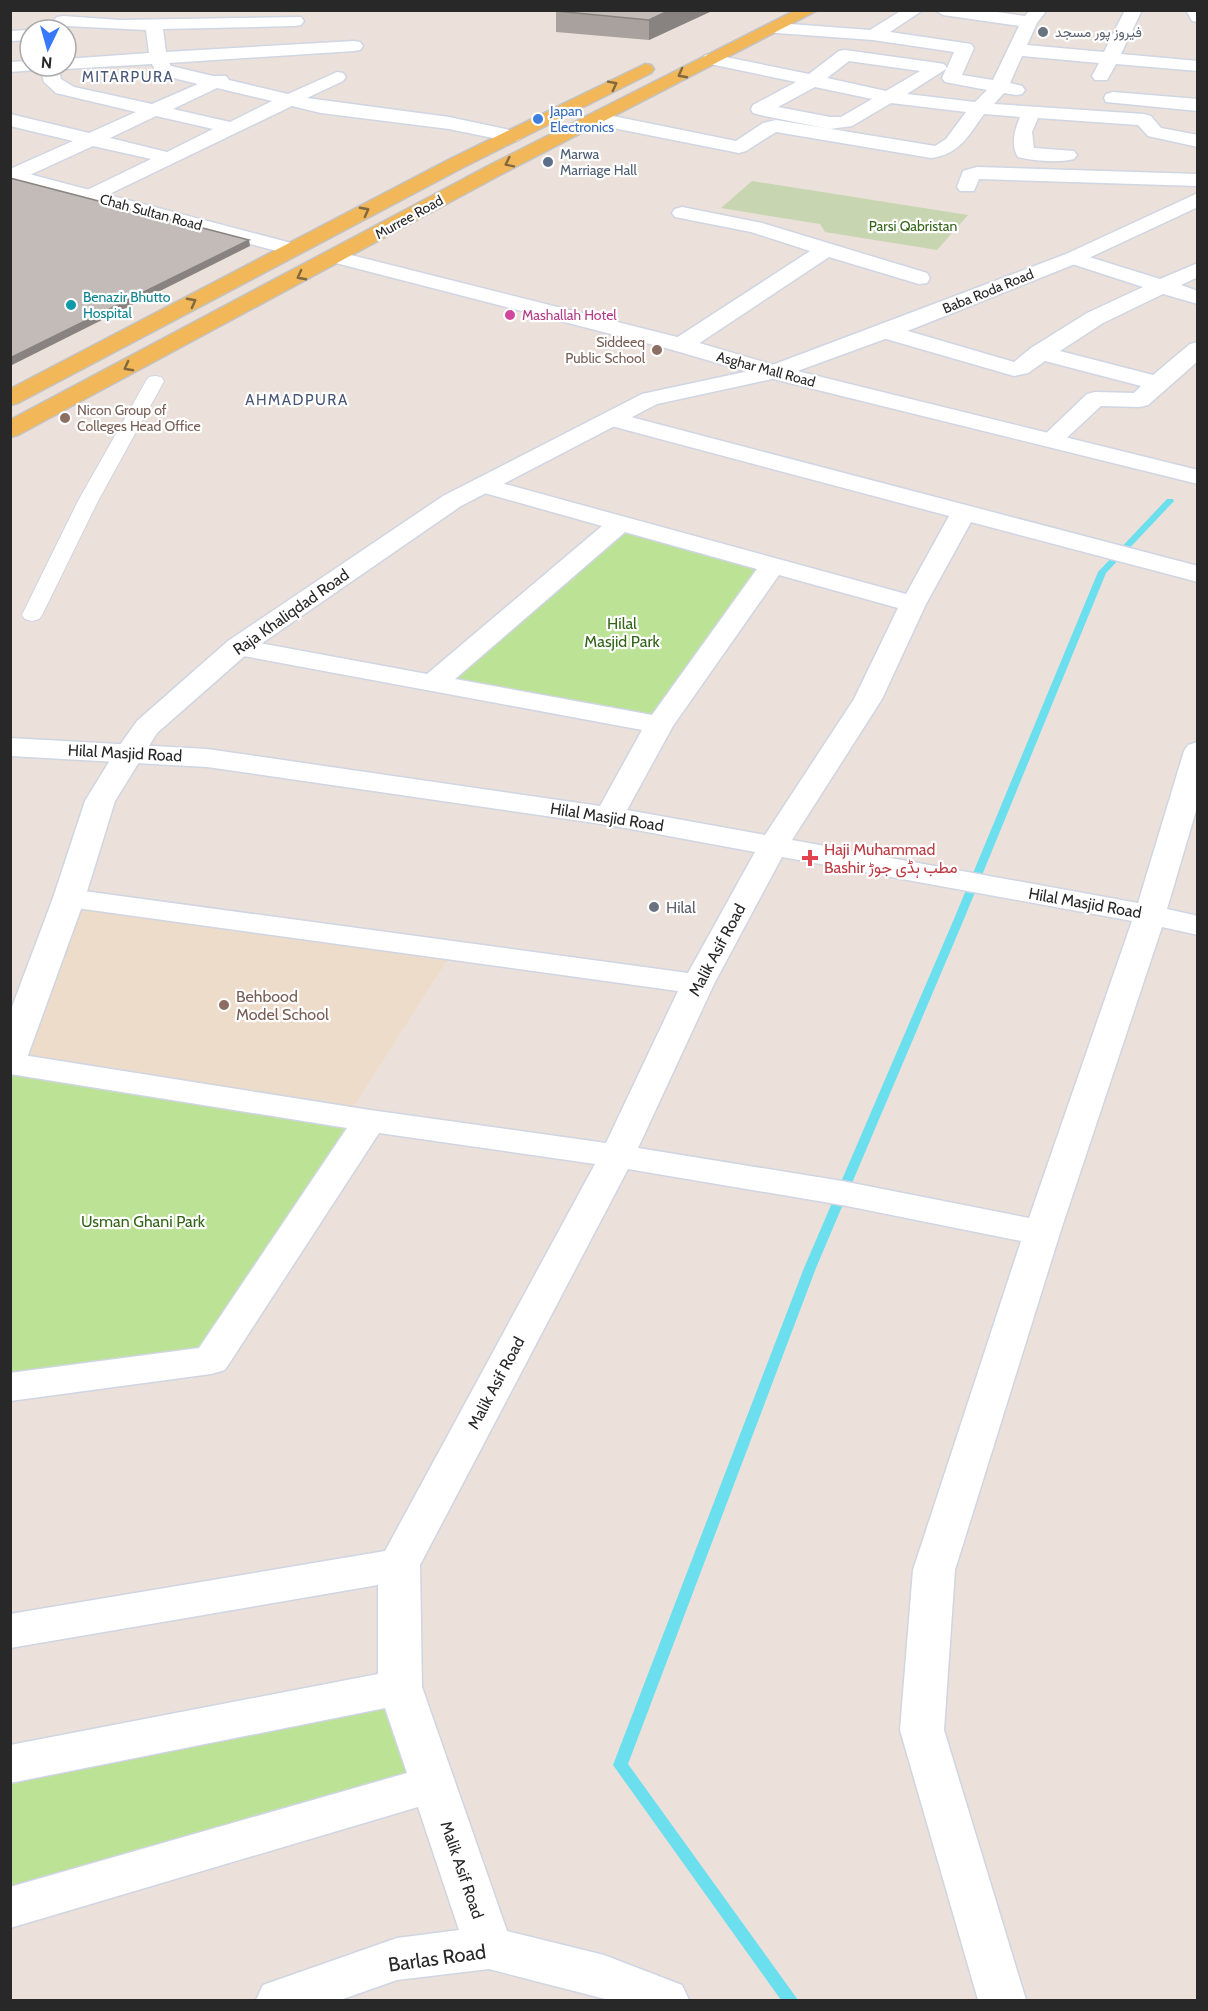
<svg xmlns="http://www.w3.org/2000/svg" width="1208" height="2011" font-family="Cabin,Vazirmatn,sans-serif">
	<rect width="100%" height="100%" fill="#ebe1da"/>
	<path fill="#eddcc9" d="M69 898 453 951 347 1117 11 1063Z"/>
	<g fill="#bbe295">
		<path d="M621 523 774 564 659 725 433 683Z"/>
		<path d="M16 1067 370 1121 211 1360 11 1387 10 1079Z"/>
		<path d="M400 1687 432 1784 11 1908V1764Z"/>
	</g>
	<path fill="#c8d5b1" d="M752 181 968 215 937 250 825 232 820 224 721 208Z"/>
	<g fill="none" stroke-linecap="round" stroke-linejoin="round">
		<path fill="#6bdfee" fill-rule="evenodd" d="M1167 499H1173L1174 501 1106 573 964 919 816 1268 628 1764 798 2000H781L613 1765 804 1268 954 919 1098 572Z"/>
		<g stroke="#cfd5e2" stroke-width="2">
			<path id="pedestrian" d="M155 376 161 377 164 381 98 501 42 615 39 619 32 621 25 619 22 615 78 501 146 381 149 377Z"/>
		</g>
		<g stroke="#cfd5e2" stroke-width="3">
			<g id="minor">
				<path d="M902 10H923L890 32 971 44 974 48 962 75 993 80 1019 26 943 15 935 10H983L1025 16 1030 10H1047L1037 23 1027 45 1104 52 1125 10H1142L1121 54 1198 61V71L1116 64 1107 80H1095L1092 76 1099 63 1022 56 1010 83 1022 86 1025 90 1022 94 1016 95 1004 93 994 104 1144 114 1151 116 1161 128 1198 135V147L1148 136 1138 125 1038 118 1032 132 1034 148 1074 151 1077 155 1074 159C1058 163 1034 161 1018 157 1010 145 1015 129 1020 117L984 114C969 135 959 155 931 158L776 132 746 151 739 153 598 125 591 123 589 119 591 115 598 113 736 141 763 123 776 120 935 146 946 139 966 112 891 103 852 126 830 129 760 115 753 113 751 109 753 105 796 82 705 63 702 59 705 55 711 54 809 74 839 51 845 50 938 63 944 64 947 68 954 52 873 40 777 33 771 32 768 28 771 24 777 23 870 30ZM849 61 920 71 886 91 827 78ZM946 69 942 78 945 82 987 90 975 102 907 94ZM815 87 872 99 841 117H830L778 107Z"/>
				<path d="M1186 10H1198V22L1192 21Z"/>
				<path d="M63 16 120 20 301 17 304 21 301 25 295 26 163 29 166 52 354 41 360 42 363 46 360 50 354 51 169 63 171 66 213 76H226L229 80 288 94 337 72 343 73 346 77 343 81 307 98 449 117 519 132 522 136 519 140 512 142 449 129 321 113 292 106 97 200H83L80 196 83 192 151 159 93 146 19 180 10 182V169L73 141 10 126V114L89 133 136 112 56 93 44 82 40 66H58L61 79 74 87 152 104 198 84 157 74 152 64 66 69 60 68 58 66H66V59L149 53 146 30 67 26 64 30H46L57 17ZM217 88 272 101 230 122 173 109ZM156 116 213 129 167 152 110 138Z"/>
				<path d="M30 30V40L10 41V31Z"/>
				<path d="M30 61V66H39L36 70 10 72V62Z"/>
				<path d="M1113 92 1198 99V111L1106 102 1104 98 1106 94Z"/>
				<path d="M977 167 1198 174V186L979 179 974 191H960L957 187 963 171Z"/>
				<path d="M682 207 762 223 927 273 930 278 927 283 919 284 829 257 689 350 681 352 673 350 670 345 673 340 810 251 751 232 675 217 672 213 675 209Z"/>
				<path d="M1073 252 1160 279 1198 263V277L1181 285 1198 291V304L1163 294 1103 323 1060 351 1153 375 1190 344 1198 342V361L1148 405 1140 407 1101 406 1059 445 1051 447 1043 445 1039 440 1087 394 1095 392 1134 393 1141 386 1045 361 1028 373 1014 376 876 336 873 331 876 326 884 324 1014 362 1031 348 1087 313 1143 287 1066 262 1062 258 1066 254Z"/>
				<path d="M612 412 1198 566V582L971 522 926 604 882 699 792 840 1138 903 1184 751 1188 745 1198 742V804L1167 909 1198 916V935L1162 927 1060 1233 955 1570 944 1730 1026 2000H978L900 1730 913 1570 1021 1241 842 1205 628 1169 420 1565 422 1687 507 1931 604 1955 682 1985 689 2000H609L489 1969 397 1980 340 2000H256L263 1985 397 1938 459 1930 418 1807 10 1928V1887L407 1773 385 1708 10 1783V1745L378 1674V1585L10 1648V1614L385 1551 595 1164 379 1133 225 1370 211 1374 10 1401V1373L199 1348 347 1128 10 1074V1053L370 1110 606 1143 678 991 69 907 58 905 53 898 58 891 69 889 688 973 755 852 609 825 207 767 10 756V738L207 749 600 806 642 730 238 655 228 653 224 647 228 641 238 639 427 674 602 526 474 490 471 485 474 480 483 478 906 594 949 516 604 424 600 419 604 414ZM625 532 757 569 652 715 455 679ZM779 575 898 608 854 699 765 835 627 810 673 726ZM782 857 1132 921 1029 1218 842 1181 638 1148 714 984Z"/>
			</g>
		</g>
		<g stroke="#cfd5e2" stroke-width="3">
			<path id="tertiary" d="M1198 193V207L1080 262 915 328 781 377 657 404 461 506 248 653 157 733 115 801 85 898 27 1058 22 1065 10 1068V1012L53 898 85 801 115 752 137 721 228 641 443 496 642 394 767 367 1066 254Z"/>
		</g>
		<g stroke="#cfd5e2" stroke-width="3">
			<g id="secondary">
				<path d="M10 169 299 245 302 249 299 253 292 255 10 181Z"/>
				<path d="M335 251 689 340 781 367 1198 470V484L765 377 673 350 328 261 325 257 328 253Z"/>
			</g>
		</g>
		<g stroke="#c3c3c3" stroke-width="3">
			<g id="primary">
				<path d="M796 10H818L500 175 18 435 10 437V420L486 167Z"/>
				<path d="M645 64 651 65 654 69 651 73 462 168 18 403 10 405V389L448 160Z"/>
			</g>
		</g>
		<use href="#pedestrian" fill="#fff" fill-rule="evenodd"/>
		<use href="#minor" fill="#fff" fill-rule="evenodd"/>
		<use href="#tertiary" fill="#fff" fill-rule="evenodd"/>
		<use href="#secondary" fill="#fff" fill-rule="evenodd"/>
		<use href="#primary" fill="#f1b759" fill-rule="evenodd"/>
	</g>
	<path fill="#a8a19d" d="M556 10H714L649 40 556 32Z"/>
	<g fill="#888380">
		<path d="M670 10H714L649 40V20Z"/>
		<path d="M249 240 250 246 10 366V358Z"/>
	</g>
	<g fill="#c3bbb7" stroke="#888380" stroke-width="1.5">
		<path d="M556 10H670L649 20 555 11Z"/>
		<path d="M10 178 249 240 10 358Z"/>
	</g>
	<defs><path id="oneway-chevron" d="M-2-3.5L2.5 0L-2 3.5" fill="none" stroke-width="1.6" stroke-linecap="round" stroke-linejoin="round" transform="scale(1.5)"/></defs>
	<g stroke="#82683e">
		<use href="#oneway-chevron" transform="translate(682 74) rotate(152)"/>
		<use href="#oneway-chevron" transform="translate(613 85) rotate(-27)"/>
		<use href="#oneway-chevron" transform="translate(509 163) rotate(154)"/>
		<use href="#oneway-chevron" transform="translate(365 211) rotate(-28)"/>
		<use href="#oneway-chevron" transform="translate(301 276) rotate(152)"/>
		<use href="#oneway-chevron" transform="translate(192 302) rotate(-28)"/>
		<use href="#oneway-chevron" transform="translate(128 367) rotate(152)"/>
	</g>
	<g fill="#6b7280" stroke="#fff" stroke-width="2">
		<circle cx="1043" cy="32" r="6"/>
		<circle cx="654" cy="907" r="6"/>
	</g>
	<circle fill="#3f7fe0" stroke="#fff" stroke-width="2" cx="538" cy="119" r="6"/>
	<circle fill="#5c6f8a" stroke="#fff" stroke-width="2" cx="548" cy="162" r="6"/>
	<circle fill="#0f9aa8" stroke="#fff" stroke-width="2" cx="71" cy="305" r="6"/>
	<circle fill="#d1479c" stroke="#fff" stroke-width="2" cx="510" cy="315" r="6"/>
	<g fill="#8d6e63" stroke="#fff" stroke-width="2">
		<circle cx="657" cy="350" r="6"/>
		<circle cx="65" cy="418" r="6"/>
		<circle cx="224" cy="1005" r="6"/>
	</g>
	<path fill="#e0444e" stroke="#fff" stroke-width="2" d="M807 849h6v6h6v6h-6v6h-6v-6h-6v-6h6z"/>
	<g text-anchor="middle" dominant-baseline="central" stroke-width="4.5" stroke-linejoin="round" paint-order="stroke">
		<g font-size="14" fill="#5b616d" stroke="#fff" text-anchor="start">
			<text x="1055" y="32">فیروز پور مسجد</text>
		</g>
		<g font-size="14" fill="#366cbe" stroke="#fff" text-anchor="start">
			<text x="550" y="111">Japan<tspan x="550" dy="16">Electronics</tspan></text>
		</g>
		<g font-size="14" fill="#4e5e75" stroke="#fff" text-anchor="start">
			<text x="560" y="154">Marwa<tspan x="560" dy="16">Marriage Hall</tspan></text>
		</g>
		<g font-size="14" fill="#282828" stroke="#fff">
			<text transform="translate(151 212) rotate(15)">Chah Sultan Road</text>
			<text transform="translate(409 217) rotate(-29)">Murree Road</text>
			<text transform="translate(988 291) rotate(-22)">Baba Roda Road</text>
			<text transform="translate(766 369) rotate(15)">Asghar Mall Road</text>
		</g>
		<g font-size="14" fill="#346519" stroke="#fff">
			<text x="913" y="226">Parsi Qabristan</text>
		</g>
		<g font-size="14" fill="#0d838f" stroke="#fff" text-anchor="start">
			<text x="83" y="297">Benazir Bhutto<tspan x="83" dy="16">Hospital</tspan></text>
		</g>
		<g font-size="14" fill="#b23c85" stroke="#fff" text-anchor="start">
			<text x="522" y="315">Mashallah Hotel</text>
		</g>
		<g font-size="14" fill="#785e54" stroke="#fff" text-anchor="end">
			<text x="645" y="342">Siddeeq<tspan x="645" dy="16">Public School</tspan></text>
			<text x="77" y="410" text-anchor="start">Nicon Group of<tspan x="77" dy="16">Colleges Head Office</tspan></text>
		</g>
		<g font-size="15" letter-spacing="1.5" fill="#495879" stroke="#fff">
			<text x="128" y="77">MITARPURA</text>
			<text x="297" y="400">AHMADPURA</text>
		</g>
		<g font-size="16" fill="#282828" stroke="#fff">
			<text transform="translate(291 612) rotate(-35)">Raja Khaliqdad Road</text>
			<text transform="translate(125 753) rotate(3)">Hilal Masjid Road</text>
			<text transform="translate(607 817) rotate(9)">Hilal Masjid Road</text>
			<text transform="translate(1085 903) rotate(10)">Hilal Masjid Road</text>
			<text transform="translate(717 950) rotate(-62)">Malik Asif Road</text>
			<text transform="translate(496 1383) rotate(-62)">Malik Asif Road</text>
			<text transform="translate(462 1870) rotate(71)">Malik Asif Road</text>
		</g>
		<g font-size="16" fill="#346519" stroke="#fff">
			<text x="622" y="623">Hilal<tspan x="622" dy="18">Masjid Park</tspan></text>
			<text x="143" y="1221">Usman Ghani Park</text>
		</g>
		<g font-size="16" fill="#be3a42" stroke="#fff" text-anchor="start">
			<text x="824" y="849">Haji Muhammad<tspan x="824" dy="18">Bashir مطب ہڈی جوڑ</tspan></text>
		</g>
		<g font-size="16" fill="#5b616d" stroke="#fff" text-anchor="start">
			<text x="666" y="907">Hilal</text>
		</g>
		<g font-size="16" fill="#785e54" stroke="#fff" text-anchor="start">
			<text x="236" y="996">Behbood<tspan x="236" dy="18">Model School</tspan></text>
		</g>
		<g font-size="20" fill="#282828" stroke="#fff">
			<text transform="translate(437 1958) rotate(-8)">Barlas Road</text>
		</g>
	</g>
	<rect width="1208" height="2011" fill="none" stroke="#282828" stroke-width="24"/>
	<g transform="translate(48 48) rotate(185)"><circle r="28" fill="#ffffff" stroke="#a9a9a9" stroke-width="1.5"/>
	<path d="M0-4.5L10 22L0 15L-10 22Z" fill="#3878fa"/>
	<text y="-9" font-size="16" font-weight="bold" text-anchor="middle" fill="#282828">N</text>
	</g>
</svg>
